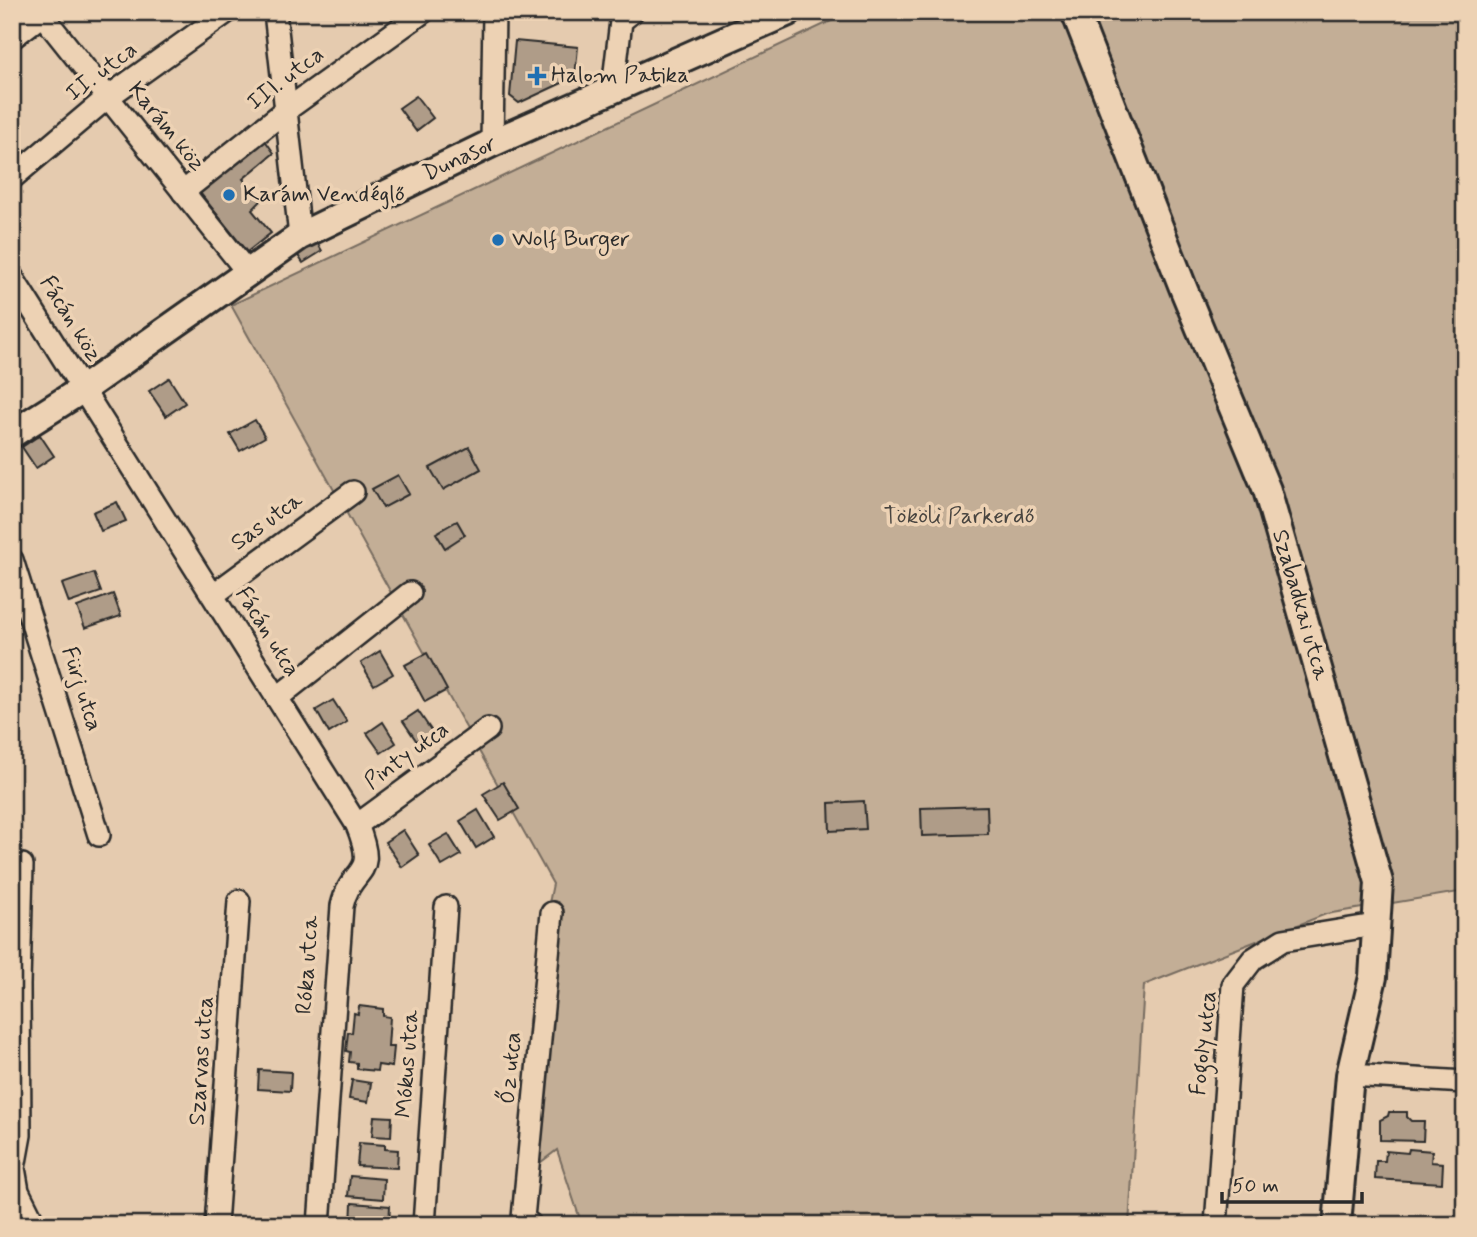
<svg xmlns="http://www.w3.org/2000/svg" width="1477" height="1237" font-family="Mynerve,sans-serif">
	<rect width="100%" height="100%" fill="#e5cbaf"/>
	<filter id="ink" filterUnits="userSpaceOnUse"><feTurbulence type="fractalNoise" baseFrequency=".0143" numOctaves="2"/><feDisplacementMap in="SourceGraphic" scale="14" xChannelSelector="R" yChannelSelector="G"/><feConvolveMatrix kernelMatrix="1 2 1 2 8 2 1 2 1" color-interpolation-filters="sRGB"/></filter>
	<g filter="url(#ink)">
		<path fill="#c3ae96" stroke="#776c60" stroke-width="2" d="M850 12H1465V891L1326 914 1144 985 1129 1225H582L557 1150 524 1175 529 1020 539 951 553 884 231 305Z"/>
		<g fill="#af9c88" stroke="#2b2b2b" stroke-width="2">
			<path d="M515 41 578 47 575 77 519 103 510 96Z"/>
			<path d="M416 96 433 118 416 131 399 108Z"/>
			<path d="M262 136 274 153 243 179 261 201 252 210 271 233 247 252 197 189Z"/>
			<path d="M313 235 322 251 303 263 293 248Z"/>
			<path d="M169 378 185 403 166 416 149 391Z"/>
			<path d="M255 420 265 437 240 451 230 434Z"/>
			<path d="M40 435 54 456 36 468 22 447Z"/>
			<path d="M469 447 481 469 443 490 430 468Z"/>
			<path d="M398 475 409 494 383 508 372 489Z"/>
			<path d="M117 502 126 521 101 531 93 512Z"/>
			<path d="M457 521 465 535 445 548 436 533Z"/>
			<path d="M94 573 101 592 69 603 62 584Z"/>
			<path d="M113 594 121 616 85 628 77 607Z"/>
			<path d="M380 651 393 674 374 685 361 663Z"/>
			<path d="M427 653 447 690 425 702 405 665Z"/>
			<path d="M333 700 347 722 329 733 316 710Z"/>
			<path d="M418 711 437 739 422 749 403 721Z"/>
			<path d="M383 722 396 743 381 753 367 733Z"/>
			<path d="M503 782 519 809 500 820 483 794Z"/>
			<path d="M864 801 866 829 830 831 829 803Z"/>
			<path d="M987 806 988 834 922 836 921 808Z"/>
			<path d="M478 810 494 837 476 848 460 821Z"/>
			<path d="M403 830 419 855 402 867 385 842Z"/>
			<path d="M448 834 461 855 442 866 429 845Z"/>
			<path d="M359 1006 383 1009V1016L390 1017 388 1047H394L392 1067 378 1065 377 1071 357 1069V1063L349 1062 350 1052 346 1051 348 1032 352 1033 354 1013 358 1014Z"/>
			<path d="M259 1070 291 1072 290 1091 258 1089Z"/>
			<path d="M352 1080 371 1083 368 1102 349 1099Z"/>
			<path d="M1389 1112H1407V1117L1411 1121H1424L1423 1141 1380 1140V1120L1388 1116Z"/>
			<path d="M374 1116 392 1117 391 1137 372 1136Z"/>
			<path d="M359 1143 385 1145V1149L398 1150 397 1168 357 1166Z"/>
			<path d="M1409 1149 1432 1151 1431 1162 1443 1163 1442 1183 1375 1179 1376 1161H1385L1386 1151 1408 1153Z"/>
			<path d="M350 1176 384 1179 383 1199 348 1196Z"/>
			<path d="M352 1203 390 1206 389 1225H351Z"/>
		</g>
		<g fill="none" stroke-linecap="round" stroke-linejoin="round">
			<g stroke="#2b2b2b" stroke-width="26">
				<g id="minor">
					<path d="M40 12 248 273"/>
					<path d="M275 12 300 236"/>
					<path d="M12 38 46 12"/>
					<path d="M613 89 621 21 632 12"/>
					<path d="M492 143 494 12"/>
					<path d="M12 178 108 97 227 12"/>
					<path d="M183 192 285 111 423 12"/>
					<path d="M12 277 357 825C379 880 352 863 342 906L319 1225"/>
					<path d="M12 560 99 835"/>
					<path d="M213 595 353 492"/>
					<path d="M277 698 410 593"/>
					<path d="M357 825 488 729"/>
					<path d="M22 865 19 985 20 1135 14 1168 18 1191 35 1225"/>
					<path d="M1350 1075 1465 1082"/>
					<path d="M216 1225 239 901"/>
					<path d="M424 1225 446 907"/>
					<path d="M531 1225 523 1218 552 913"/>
					<path d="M1216 1225 1233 985 1253 959 1283 940 1375 925"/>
				</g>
			</g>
			<g stroke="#2b2b2b" stroke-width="32">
				<g id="tertiary">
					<path d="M1075 12 1184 290 1267 490 1379 882 1373 977 1350 1075 1337 1225"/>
					<path d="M12 434 83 389 300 236 492 143 788 12"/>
				</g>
			</g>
			<use href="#minor" stroke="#edd2b4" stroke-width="21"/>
			<use href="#tertiary" stroke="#edd2b4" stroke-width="26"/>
		</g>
	</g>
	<g fill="#1f6fb2" stroke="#edd2b4" stroke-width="2.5">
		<path d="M533.5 65.5h7v7h7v7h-7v7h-7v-7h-7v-7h7z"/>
		<circle cx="229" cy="195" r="7"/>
		<circle cx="498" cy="240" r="7"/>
	</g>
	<g text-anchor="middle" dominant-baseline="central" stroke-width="7" stroke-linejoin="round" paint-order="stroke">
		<g font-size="23" fill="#2b2b2b" stroke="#edd2b4">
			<text transform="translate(102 72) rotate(-37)">II. utca</text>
			<text transform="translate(286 79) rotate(-37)">III. utca</text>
			<text transform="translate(166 127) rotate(51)">Karám köz</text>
			<text transform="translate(460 159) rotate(-25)">Dunasor</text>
			<text transform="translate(70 319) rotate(58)">Fácán köz</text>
			<text transform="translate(267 522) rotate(-36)">Sas utca</text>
			<text transform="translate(1300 605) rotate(74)">Szabadkai utca</text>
			<text transform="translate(267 632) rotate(58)">Fácán utca</text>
			<text transform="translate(81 689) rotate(72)">Fürj utca</text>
			<text transform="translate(407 756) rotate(-36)">Pinty utca</text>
			<text transform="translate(308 965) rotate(-86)">Róka utca</text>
			<text transform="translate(1204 1043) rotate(-84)">Fogoly utca</text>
			<text transform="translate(202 1061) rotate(-86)">Szarvas utca</text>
			<text transform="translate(408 1064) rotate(-86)">Mókus utca</text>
			<text transform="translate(511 1068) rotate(-85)">Őz utca</text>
		</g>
		<g font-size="23" fill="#2b2b2b" stroke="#edd2b4" text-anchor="start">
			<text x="551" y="76">Halom Patika</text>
			<text x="243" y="195">Karám Vendéglő</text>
			<text x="512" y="240">Wolf Burger</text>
		</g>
		<g font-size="23" fill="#494540" stroke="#edd2b4">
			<text x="959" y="517">Tököli Parkerdő</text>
		</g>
	</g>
	<rect width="1477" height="1237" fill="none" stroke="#edd2b4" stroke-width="42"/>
	<rect x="21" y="21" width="1435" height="1195" fill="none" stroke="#2b2b2b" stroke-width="2.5" filter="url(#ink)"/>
	<path d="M1222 1192v10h140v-10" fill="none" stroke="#2b2b2b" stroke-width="3.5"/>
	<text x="1232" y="1192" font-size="21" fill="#2b2b2b" stroke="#edd2b4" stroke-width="5" paint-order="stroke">50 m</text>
</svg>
